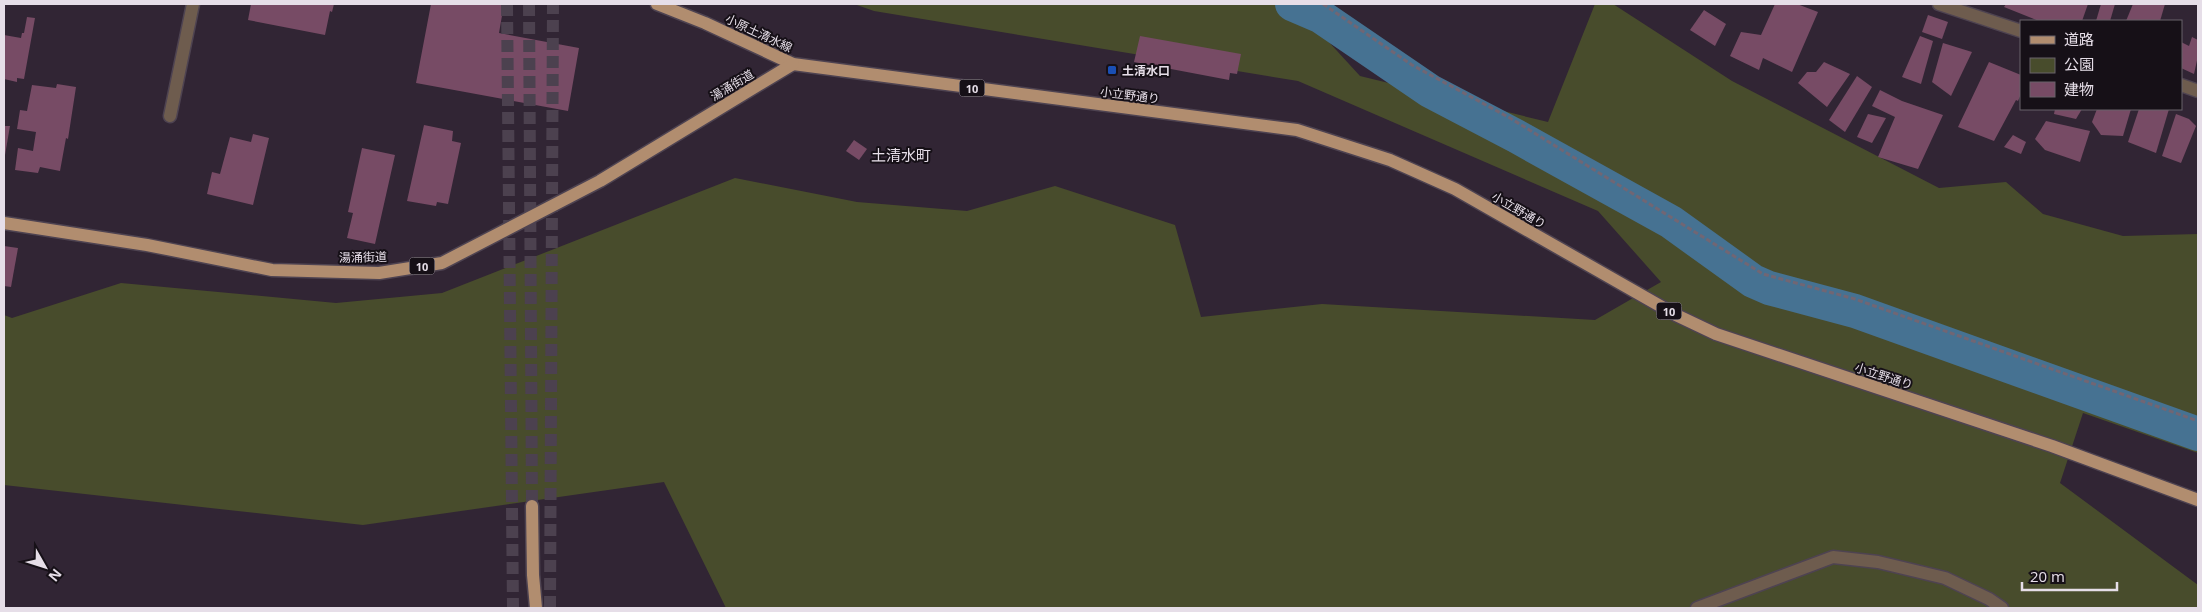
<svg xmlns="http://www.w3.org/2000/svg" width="2202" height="612" font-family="'Open Sans','Noto Sans JP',sans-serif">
	<rect width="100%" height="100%" fill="#312534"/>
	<path fill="#484c2c" d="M854 4H1294L1360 76 1548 122 1595 4H1613L1732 81 1939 188 2006 182 2043 214 2123 236 2198 234V453L2083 413 2060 483 2198 585V608H726L664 482 363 525 4 485V315L12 318 121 283 336 303 442 293 735 178 857 202 967 211 1055 186 1175 225 1201 317 1322 304 1595 320 1661 282 1598 211 1298 81 874 11Z"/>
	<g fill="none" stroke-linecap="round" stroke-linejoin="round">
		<path stroke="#467292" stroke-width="34" d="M1292 4 1320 16 1430 91 1516 136 1671 222 1753 281 1769 288 1855 311 2198 434"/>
	</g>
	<g fill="#774b65">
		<path d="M251 4H334L332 12 330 11 325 35 248 20Z"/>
		<path d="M431 4H504L499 33 579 48 568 111 416 83Z"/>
		<path d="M1775 4H1797L1818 12 1792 72 1763 58 1759 70 1730 56 1741 32 1761 35Z"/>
		<path d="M2006 4H2088L2082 21H2039L2004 7Z"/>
		<path d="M2101 4H2115L2110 21H2096Z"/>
		<path d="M2133 4H2165L2160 21H2126Z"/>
		<path d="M1704 10 1726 24 1715 46 1690 30Z"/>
		<path d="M1928 15 1948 22 1942 39 1922 32Z"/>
		<path d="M27 17 35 18 24 79 17 78V82L4 79V35L21 38 22 33H24Z"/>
		<path d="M1140 36 1241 54 1237 74 1230 73 1229 80 1134 62Z"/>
		<path d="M1920 36 1933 41 1921 84 1902 77Z"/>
		<path d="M2192 37 2198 40V56L2194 74 2181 68V42L2189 46Z"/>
		<path d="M1943 43 1972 52 1951 96 1932 82Z"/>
		<path d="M1824 62 1850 74 1827 107 1798 83 1807 72H1816Z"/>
		<path d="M1989 62 2021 75V94L2018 101 2016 100 1994 141 1958 127Z"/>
		<path d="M1857 76 1872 87 1845 132 1829 120Z"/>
		<path d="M57 84 76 87 68 139 66 138 60 171 40 167 38 173 15 170 18 148 33 151 36 132 17 129 20 110 27 111 32 85 56 88Z"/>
		<path d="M1880 90 1902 101 1943 115 1918 169 1878 157 1895 117 1872 106Z"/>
		<path d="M2055 109H2082L2076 119 2054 114Z"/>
		<path d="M2097 109H2131L2123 136 2101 135 2092 122Z"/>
		<path d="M2139 109H2169L2156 153 2128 142Z"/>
		<path d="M1868 114 1886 118 1872 143 1857 137Z"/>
		<path d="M2176 114 2189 119 2196 126 2181 163 2162 156Z"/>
		<path d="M2046 121 2090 131 2080 162 2045 150 2035 139Z"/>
		<path d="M424 125 453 131 452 141 461 143 448 204 437 202 436 206 407 201Z"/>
		<path d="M4 126H10L5 155H4Z"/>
		<path d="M253 134 269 138 253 205 207 194 212 172 220 174 230 137 251 142Z"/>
		<path d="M2013 135 2026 142 2021 154 2004 147Z"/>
		<path d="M854 140 867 149 859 160 846 151Z"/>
		<path d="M362 148 395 155 375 244 347 238 353 213 348 212Z"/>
		<path d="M4 246 18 248 11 287 4 286Z"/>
	</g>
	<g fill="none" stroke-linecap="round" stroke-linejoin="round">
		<g stroke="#4c414f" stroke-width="12" stroke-dasharray="12 6" stroke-linecap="butt">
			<path d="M507 4 513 608"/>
			<path d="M529 4 532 506"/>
			<path d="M550 608 553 4"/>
		</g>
		<g stroke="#4e4351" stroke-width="15">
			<g id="minor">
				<path d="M1939 4 2021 31"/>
				<path d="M2181 85 2198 91"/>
				<path d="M170 116 193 4"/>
				<path d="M1697 608 1833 557 1878 562 1945 578 1989 599 2002 608"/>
			</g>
		</g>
		<g stroke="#4e4351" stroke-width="15">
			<g id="major">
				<path d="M657 4 705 23 793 64 1297 130 1390 160 1455 189 1676 315 1716 334 2052 446 2198 500"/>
				<path d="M4 223 147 245 272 270 379 273 442 263 600 181 793 64"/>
				<path d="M532 506 533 575 536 608"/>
			</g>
		</g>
		<path stroke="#716674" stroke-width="3" stroke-dasharray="5 2.5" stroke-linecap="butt" d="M1323 4 1412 65 1510 118 1763 274 1855 299 2198 421"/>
		<use href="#minor" stroke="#6e5c4e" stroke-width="12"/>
		<use href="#major" stroke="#b18d6f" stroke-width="12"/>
	</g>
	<rect fill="#1a4fb4" stroke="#161017" stroke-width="2" x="1107" y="65" width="10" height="10" rx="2.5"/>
	<g text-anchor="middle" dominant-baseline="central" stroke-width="4" stroke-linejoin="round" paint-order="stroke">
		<g fill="#161017" stroke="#a8a0a9" stroke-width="1">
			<rect x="959.5" y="79.5" width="25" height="17" rx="4"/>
			<rect x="409.5" y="257.5" width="25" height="17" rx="4"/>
			<rect x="1656.5" y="302.5" width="25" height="17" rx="4"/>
		</g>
		<g font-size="11" font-weight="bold" fill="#e6dee8">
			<text x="972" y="88">10</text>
			<text x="422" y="266">10</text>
			<text x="1669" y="311">10</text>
		</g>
		<g font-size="12" fill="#e6dee8" stroke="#161017">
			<text transform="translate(759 33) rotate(25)">小原土清水線</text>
			<text transform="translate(732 85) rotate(-31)">湯涌街道</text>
			<text transform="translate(1130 95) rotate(7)">小立野通り</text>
			<text transform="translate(1519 210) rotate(30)">小立野通り</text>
			<text transform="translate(363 257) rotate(-1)">湯涌街道</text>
			<text transform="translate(1884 376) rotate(18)">小立野通り</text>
		</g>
		<g font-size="12" font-weight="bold" fill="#e6dee8" stroke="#161017" text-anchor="start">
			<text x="1122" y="70">土清水口</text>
		</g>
		<g font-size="15" fill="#e6dee8" stroke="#161017">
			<text x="901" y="155">土清水町</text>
		</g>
	</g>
	<rect width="2202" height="612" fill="none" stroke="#e6dee8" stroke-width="10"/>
	<rect x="2020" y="20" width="162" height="90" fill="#161017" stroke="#69626b"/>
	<rect x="2030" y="36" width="25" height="8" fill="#b18d6f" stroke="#69626b"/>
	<text x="2064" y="45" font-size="15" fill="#e6dee8">道路</text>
	<rect x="2030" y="58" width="25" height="15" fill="#484c2c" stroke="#69626b"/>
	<text x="2064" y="70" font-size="15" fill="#e6dee8">公園</text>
	<rect x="2030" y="82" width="25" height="15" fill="#774b65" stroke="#69626b"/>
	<text x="2064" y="95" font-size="15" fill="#e6dee8">建物</text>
	<g transform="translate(45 567) rotate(129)" stroke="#161017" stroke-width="4" paint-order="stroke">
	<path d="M0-4L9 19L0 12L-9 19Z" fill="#e6dee8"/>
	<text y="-8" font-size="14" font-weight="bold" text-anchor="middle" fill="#e6dee8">N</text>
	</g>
	<path d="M2022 582v8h95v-8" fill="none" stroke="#e6dee8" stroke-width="2.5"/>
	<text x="2030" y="582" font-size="15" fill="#e6dee8" stroke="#161017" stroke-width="4" paint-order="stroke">20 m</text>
</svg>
